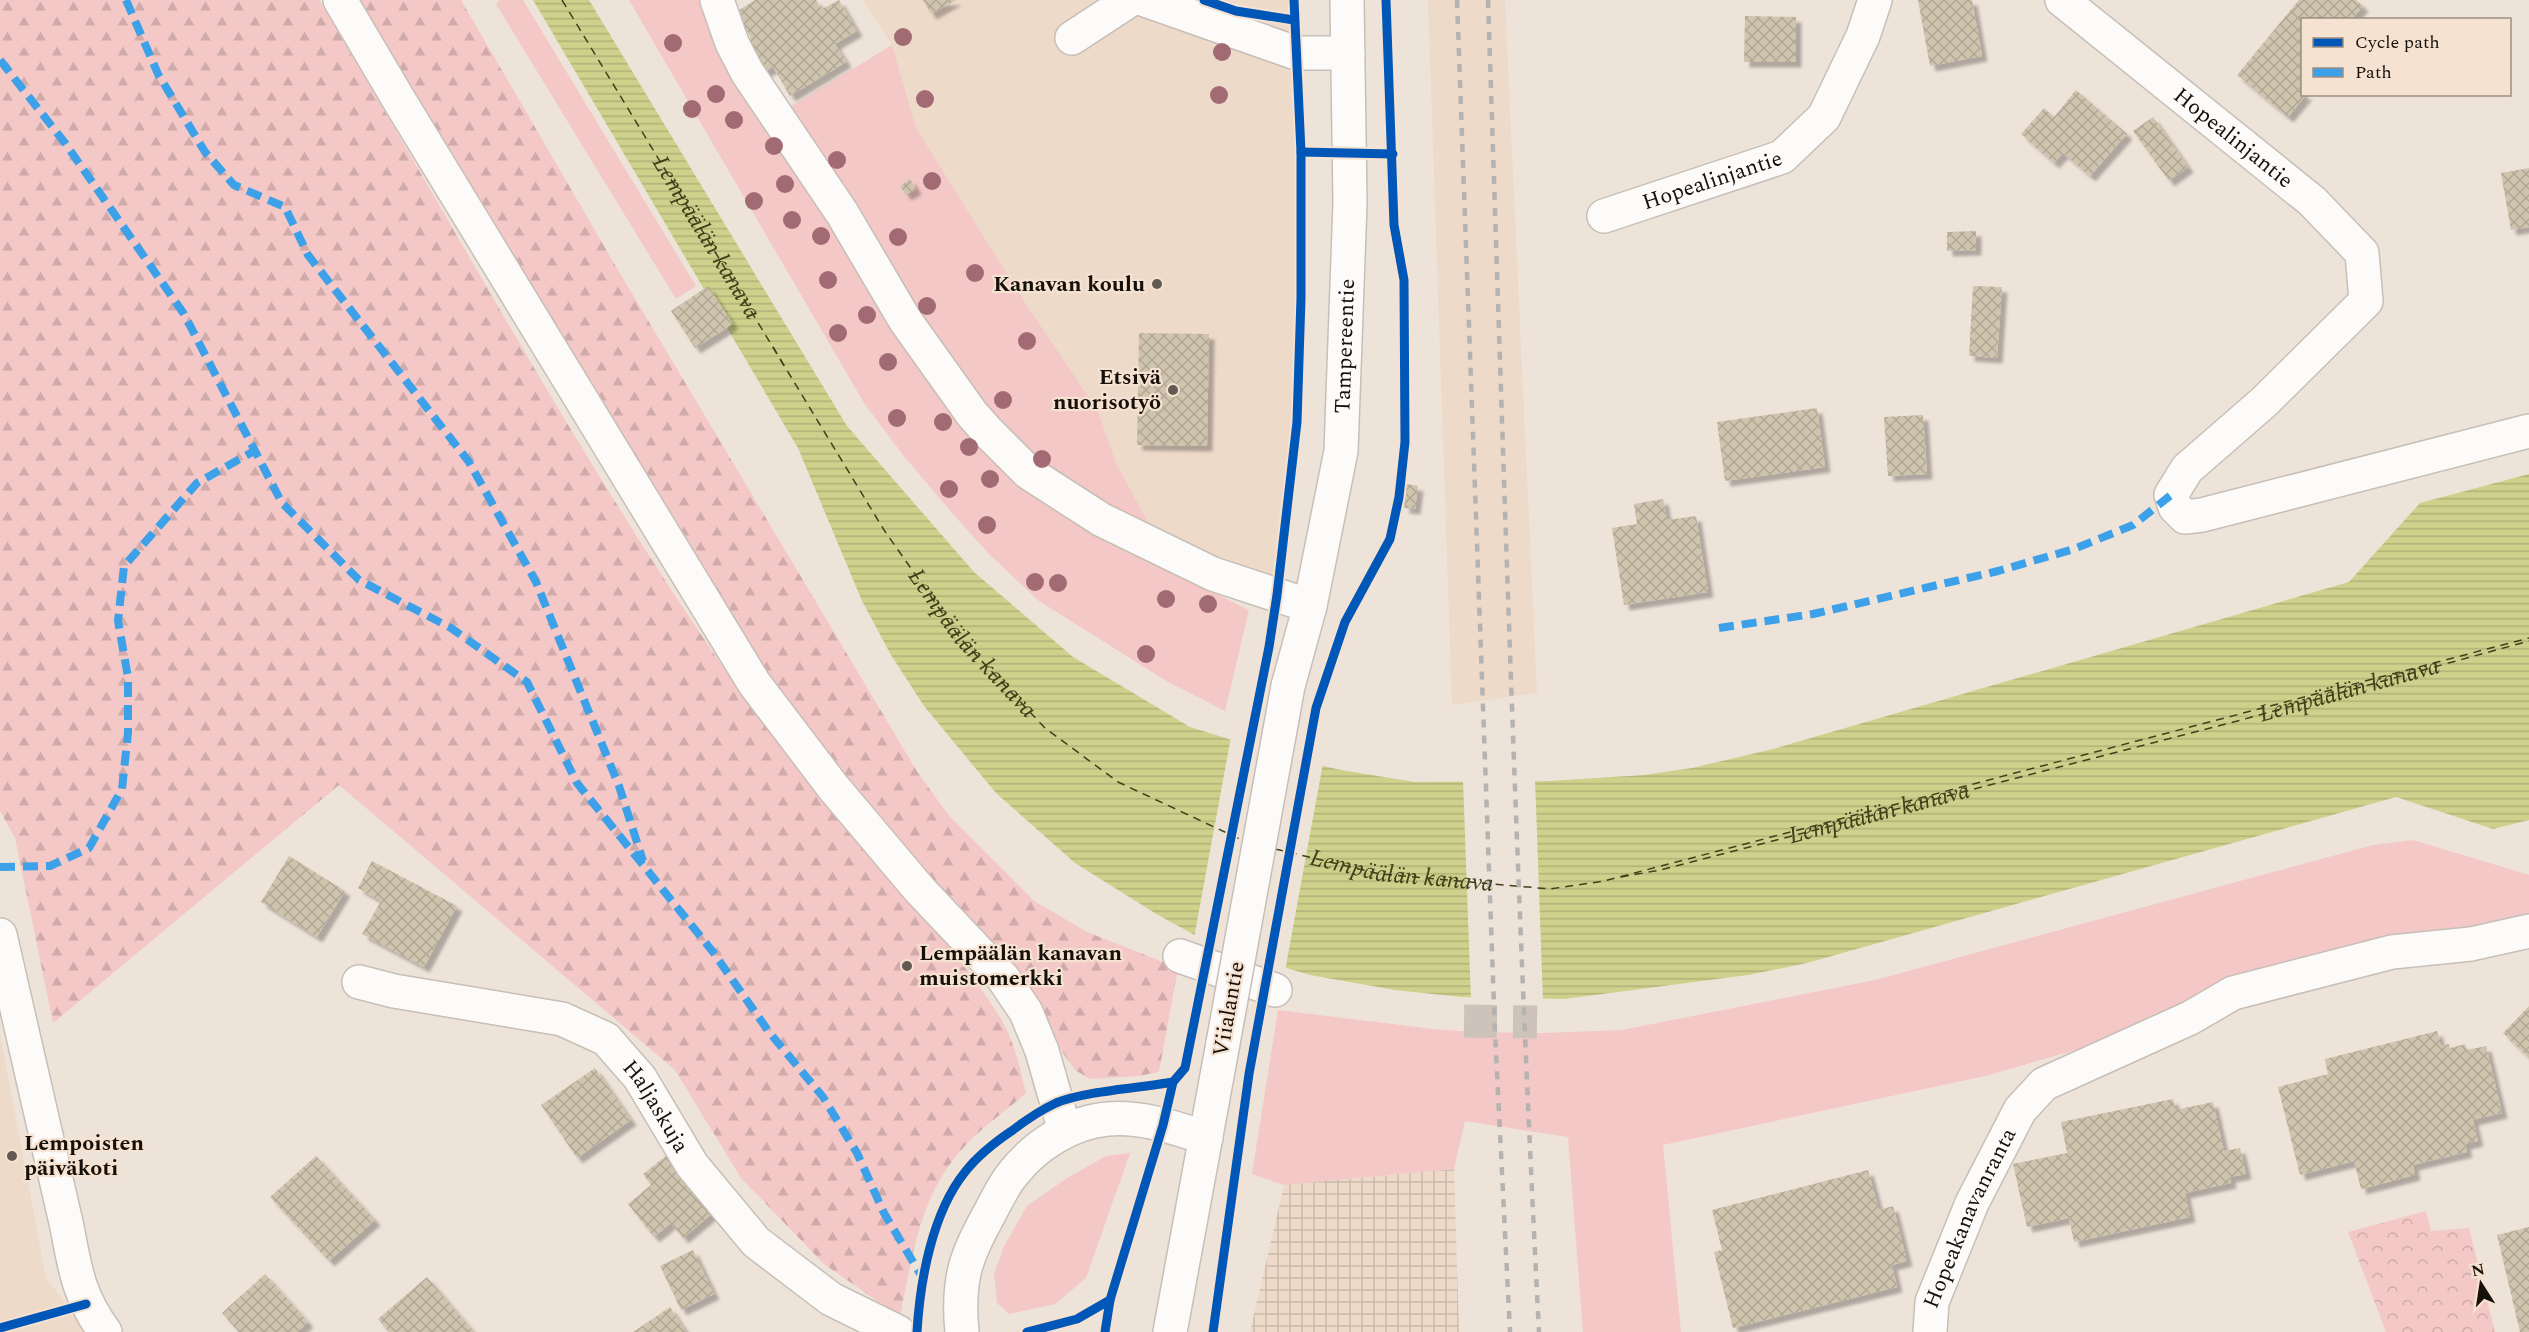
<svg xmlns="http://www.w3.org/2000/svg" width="2529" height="1332" font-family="Spectral,serif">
	<defs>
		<pattern id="industrial-grid" width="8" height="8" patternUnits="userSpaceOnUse" patternTransform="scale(1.5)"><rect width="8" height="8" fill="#eddac9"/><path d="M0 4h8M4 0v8" fill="none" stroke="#cabaab"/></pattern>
		<pattern id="forest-firs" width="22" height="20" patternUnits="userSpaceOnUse" patternTransform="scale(1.5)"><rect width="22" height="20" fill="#f3c8c6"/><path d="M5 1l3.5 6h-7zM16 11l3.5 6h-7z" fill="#d0aba9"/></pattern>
		<pattern id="park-crowns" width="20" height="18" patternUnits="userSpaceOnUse" patternTransform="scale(1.5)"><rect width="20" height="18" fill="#f3c8c6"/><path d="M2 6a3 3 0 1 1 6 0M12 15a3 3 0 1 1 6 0" fill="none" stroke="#d0aba9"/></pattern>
		<pattern id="water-rules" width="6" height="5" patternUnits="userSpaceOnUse" patternTransform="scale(1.5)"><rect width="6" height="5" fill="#ced18b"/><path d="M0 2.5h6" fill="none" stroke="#b0b277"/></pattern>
		<pattern id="building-cross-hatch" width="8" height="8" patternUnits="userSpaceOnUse" patternTransform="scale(1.5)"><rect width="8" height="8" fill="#cfc4ad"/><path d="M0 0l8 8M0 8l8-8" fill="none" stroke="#b1a794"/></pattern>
		<filter id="shadow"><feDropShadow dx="5.5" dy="5.5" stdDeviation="1.5" flood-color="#0004"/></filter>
	</defs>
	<rect width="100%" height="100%" fill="#eee3d9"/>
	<g fill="#eddac9">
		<path d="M863 0H1294L1301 152V298L1297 422 1279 581 1154 533 1116 463 1098 411 1024 301 916 128 892 45Z"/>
		<path d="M1428 0H1505L1537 693 1452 705Z"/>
		<path d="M0 1034 46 1278 88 1332H0Z"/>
	</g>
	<path fill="url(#industrial-grid)" d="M1454 1169 1459 1332H1250L1284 1185Z"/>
	<g fill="#f3c8c6">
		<path d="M500 0H523L696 286 676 299 496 4Z"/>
		<path d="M629 0H709L1003 462 1147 560 1249 610 1225 711 1168 682 1039 601 989 554 952 513 903 455 864 403Z"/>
		<path d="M892 45 916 128 1024 301 1098 411 1116 463 1154 533 1077 494 1014 444 942 354 785 110Z"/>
		<path d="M2413 840 2529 875V920L1985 1076 1663 1145 1681 1332H1583L1568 1137 1465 1121 1454 1169 1284 1185 1252 1174 1278 1010 1433 1029 1472 1032 1544 1033 1622 1030 1875 980 2373 845Z"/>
		<path d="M1130 1153 1086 1278 1055 1304 1009 1314 997 1303 994 1274 1004 1246 1027 1206 1067 1178 1106 1156Z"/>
	</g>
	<g fill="url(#forest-firs)">
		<path d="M0 0H319C454 225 578 458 728 674 776 744 832 809 887 874 926 921 969 966 1001 1019 1014 1041 1020 1068 1026 1093 1006 1111 982 1127 964 1147 920 1193 912 1258 900 1317L824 1264 741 1178 675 1070 339 785 53 1023 15 838 0 811Z"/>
		<path d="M360 0H461L618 270 918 773 950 817 1034 901 1087 932 1178 968 1159 1072 1138 1076 1090 1079 1075 1070 984 942 820 750 763 666 646 482Z"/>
	</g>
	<path fill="url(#park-crowns)" d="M2426 1211 2431 1231 2469 1228 2495 1332H2386L2348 1232Z"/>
	<path fill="url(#water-rules)" d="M533 0H589L847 426 974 572 1073 657 1190 727 1293 759 1341 770 1415 782 1549 781 1644 775 1692 768 1773 749 2349 582 2420 503 2529 474V820L2493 829 2396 797 1807 963 1748 975 1564 999 1461 997 1395 990 1310 975 1217 947 1158 915 1075 863 996 793 924 706 891 655 862 601 798 448Z"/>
	<g fill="#eee3d9">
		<path d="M1231 737 1323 763 1285 971 1216 950 1194 938Z"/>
		<path d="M1535 778 1543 1001 1471 1000 1463 779Z"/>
	</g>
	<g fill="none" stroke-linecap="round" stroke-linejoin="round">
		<g stroke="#3e4119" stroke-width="1.5" stroke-dasharray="8 6" stroke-linecap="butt">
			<path id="s1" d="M562 0 884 530 960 638 1045 728 1118 782 1244 841"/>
			<path d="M773 347 786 369"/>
			<path id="s2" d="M1275 849 1380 874 1550 889 1604 881 2529 638"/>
			<path id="s3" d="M1621 877 1660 870 2241 720 2529 641"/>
		</g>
	</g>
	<g fill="url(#building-cross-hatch)" filter="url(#shadow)">
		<path d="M755 0H816L822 9 839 0 857 31 835 44 846 62 790 96 773 67 758 76 740 45 751 38 736 12Z"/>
		<path d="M923 0H956L931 14Z"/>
		<path d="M1918 0H1972L1982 56 1930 66Z"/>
		<path d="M2299 0H2356L2363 6 2351 20H2327L2320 14 2316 20H2302V36L2297 42 2302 46V94H2307L2288 117 2237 75Z"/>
		<path d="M1745 16 1796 17V62H1744Z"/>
		<path d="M2076 90 2127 134 2090 176 2063 153 2054 163 2021 134 2044 108 2054 117Z"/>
		<path d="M2153 117 2188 167 2169 181 2133 131Z"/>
		<path d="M2529 168V227L2511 230 2501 173Z"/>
		<path d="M910 179 916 189 906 195 900 186Z"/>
		<path d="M1976 231V250L1947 251V232Z"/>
		<path d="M708 286 733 324 695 348 671 311Z"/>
		<path d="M1973 286 2002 287 1997 358 1969 356Z"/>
		<path d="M1139 333 1209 334 1207 446 1137 445Z"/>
		<path d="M1817 408 1825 467 1725 481 1717 422Z"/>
		<path d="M1923 415 1927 474 1888 476 1884 417Z"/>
		<path d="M1406 484 1418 486 1415 509 1404 508Z"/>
		<path d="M1663 499 1667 520 1696 516 1708 592 1624 605 1612 528 1637 524 1634 504Z"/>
		<path d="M289 856 345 891 317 937 261 902Z"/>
		<path d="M372 861 457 906 424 967 362 934 381 901 358 888Z"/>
		<path d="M2529 1006V1058L2503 1033Z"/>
		<path d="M2437 1031 2441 1046 2449 1044 2450 1048 2465 1044 2467 1050 2486 1046 2502 1113 2473 1120 2478 1141 2465 1144 2467 1152 2413 1165 2415 1175 2361 1189 2354 1161 2300 1175 2278 1087 2328 1074 2325 1059Z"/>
		<path d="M595 1068 631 1120 577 1158 541 1105Z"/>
		<path d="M2173 1099 2175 1110 2213 1102 2224 1151 2240 1148 2246 1174 2230 1177 2231 1183 2185 1193 2190 1217 2074 1242 2069 1218 2027 1227 2013 1164 2067 1153 2061 1122Z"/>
		<path d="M316 1156 375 1220 329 1261 270 1197Z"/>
		<path d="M666 1156 713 1213 683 1238 671 1223 654 1237 628 1204 651 1185 643 1174Z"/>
		<path d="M1868 1170 1879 1210 1893 1206 1907 1261 1892 1265 1897 1287 1733 1328 1714 1252 1722 1250 1712 1210Z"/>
		<path d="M2529 1227V1332H2520L2497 1235Z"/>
		<path d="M693 1250 714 1294 681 1310 660 1266Z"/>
		<path d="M265 1274 308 1322 297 1332H239L222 1313Z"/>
		<path d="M427 1277 474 1332H389L378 1319Z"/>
		<path d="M670 1307 686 1332H633Z"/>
	</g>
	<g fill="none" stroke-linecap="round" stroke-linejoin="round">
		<path stroke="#cec3ba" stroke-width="33" stroke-dasharray="33 16" stroke-linecap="butt" d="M1464 1021 1537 1022"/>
		<g stroke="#c7bfb7" stroke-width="36">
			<g id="minor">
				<path d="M340 0 399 100 754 683 833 787 919 889 1003 978 1026 1012 1042 1051 1065 1131"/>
				<path d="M717 0 732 43 747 72 842 213 905 320 972 414 988 432 1029 473 1102 520 1213 574 1310 606"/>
				<path d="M1145 0 1296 53H1348"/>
				<path id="s4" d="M2062 0 2312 201 2362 253 2366 301 2264 402 2187 469 2171 495 2175 507 2185 517 2202 515 2529 431"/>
				<path d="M1072 38 1130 0"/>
				<path id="s5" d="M1604 216 1782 157 1824 117 1863 36 1875 0"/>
				<path d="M0 935 67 1227C75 1270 79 1297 105 1332"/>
				<path d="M1180 956 1275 990"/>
				<path id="s6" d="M359 982 394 991 562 1019 606 1039 640 1078 692 1165 756 1242 831 1299 898 1332"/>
				<path d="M962 1332C960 1312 960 1292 964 1273 968 1254 978 1235 987 1218 995 1204 1002 1187 1012 1175 1034 1146 1071 1122 1108 1119 1142 1116 1175 1128 1206 1138"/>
				<path id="s7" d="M1930 1332 1932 1302 1972 1203 2020 1110 2044 1084 2190 1018 2233 993 2392 952 2471 944 2529 931"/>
			</g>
		</g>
		<g stroke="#c7bfb7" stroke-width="36">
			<g id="major">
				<path id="s8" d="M1288 686 1310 606 1341 451 1350 203 1347 0"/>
				<path d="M1170 1332 1223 1043"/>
			</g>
		</g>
		<use href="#minor" stroke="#fcfbf9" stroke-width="33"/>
		<use href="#major" stroke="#fcfbf9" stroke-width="33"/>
		<g stroke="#b5b3b0" stroke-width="4.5" stroke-dasharray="8 8" stroke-linecap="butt">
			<path d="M1457 0 1495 1033 1510 1332"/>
			<path d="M1488 0C1503 444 1516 888 1539 1332"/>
		</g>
		<g stroke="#c7bfb7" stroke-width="36" stroke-linecap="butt">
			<path id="major-bridge" d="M1223 1043 1288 686"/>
		</g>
		<use href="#major-bridge" stroke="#fcfbf9" stroke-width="33"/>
		<g stroke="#3da1e9" stroke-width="8" stroke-dasharray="15 8" stroke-linecap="butt">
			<path d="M126 0 158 74 205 152 234 185 285 207 308 255 469 462 536 582 619 786 643 861"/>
			<path d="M0 60 65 143 184 314 282 503 359 580 451 628 527 682 577 783 713 952 769 1032 823 1097 857 1153 884 1213 922 1277"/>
			<path d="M1719 628 1813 614 1998 571 2074 549 2133 525 2171 495"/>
			<path d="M0 867 50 866 89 848 122 789 128 733V677L118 621 124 566 197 483 254 451"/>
		</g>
		<g stroke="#f6e2d1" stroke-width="13">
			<g id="cycleway">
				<path d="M1204 0 1236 11 1294 20"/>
				<path d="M1301 152 1393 154"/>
				<path d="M0 1328 86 1304"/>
				<path d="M917 1332C920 1281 932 1213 965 1172 979 1154 995 1142 1013 1130 1026 1120 1041 1110 1056 1103 1085 1091 1140 1088 1173 1082"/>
				<path d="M1027 1332 1077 1319 1110 1300"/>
				<path d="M1105 1332 1110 1300 1163 1125 1173 1082 1185 1068 1269 647 1277 595 1297 422 1301 298V152L1294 0"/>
				<path d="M1213 1332 1249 1074 1316 708 1345 622 1390 539 1399 497 1405 442 1404 280 1394 225 1386 0"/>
			</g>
		</g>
		<use href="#cycleway" stroke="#0057b8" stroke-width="9"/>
	</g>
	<g fill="#a26b74">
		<circle cx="903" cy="37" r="9"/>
		<circle cx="673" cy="43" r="9"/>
		<circle cx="1222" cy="52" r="9"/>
		<circle cx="716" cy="94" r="9"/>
		<circle cx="1219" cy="95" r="9"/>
		<circle cx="925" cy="99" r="9"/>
		<circle cx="692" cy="109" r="9"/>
		<circle cx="734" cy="120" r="9"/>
		<circle cx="774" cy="146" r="9"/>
		<circle cx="837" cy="160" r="9"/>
		<circle cx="932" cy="181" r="9"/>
		<circle cx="785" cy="184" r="9"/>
		<circle cx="754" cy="201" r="9"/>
		<circle cx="792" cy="220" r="9"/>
		<circle cx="821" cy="236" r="9"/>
		<circle cx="898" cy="237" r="9"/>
		<circle cx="975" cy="273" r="9"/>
		<circle cx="828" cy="280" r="9"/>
		<circle cx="927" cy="306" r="9"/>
		<circle cx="867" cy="315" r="9"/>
		<circle cx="838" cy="333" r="9"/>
		<circle cx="1027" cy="341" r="9"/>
		<circle cx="888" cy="362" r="9"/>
		<circle cx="1003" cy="400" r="9"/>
		<circle cx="897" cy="418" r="9"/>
		<circle cx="943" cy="422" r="9"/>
		<circle cx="969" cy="447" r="9"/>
		<circle cx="1042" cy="459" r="9"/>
		<circle cx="990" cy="479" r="9"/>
		<circle cx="949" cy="489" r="9"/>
		<circle cx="987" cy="525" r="9"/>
		<circle cx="1035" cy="582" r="9"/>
		<circle cx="1058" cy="583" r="9"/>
		<circle cx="1166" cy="599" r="9"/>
		<circle cx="1208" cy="604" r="9"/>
		<circle cx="1146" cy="654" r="9"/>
	</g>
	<g fill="#625a52" stroke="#f6e2d1" stroke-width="2">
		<circle cx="1157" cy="284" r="6"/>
		<circle cx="1173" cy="390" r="6"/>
		<circle cx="907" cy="966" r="6"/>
		<circle cx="12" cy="1156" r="6"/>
	</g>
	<g text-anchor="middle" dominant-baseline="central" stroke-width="4.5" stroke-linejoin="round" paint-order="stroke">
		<g font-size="22" fill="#16100a" stroke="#f6e2d1">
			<text stroke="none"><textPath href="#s4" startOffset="220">Hopealinjantie</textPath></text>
			<text stroke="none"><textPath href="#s5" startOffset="114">Hopealinjantie</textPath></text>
			<text stroke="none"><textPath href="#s8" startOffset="346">Tampereentie</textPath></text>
			<text transform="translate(1229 1009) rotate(-80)">Viialantie</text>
			<text stroke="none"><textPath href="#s6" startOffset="339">Haljaskuja</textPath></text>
			<text stroke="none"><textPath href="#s7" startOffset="122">Hopeakanavanranta</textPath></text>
		</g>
		<g font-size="22" font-weight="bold" fill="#16100a" stroke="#f6e2d1" text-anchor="end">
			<text x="1145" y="284">Kanavan koulu</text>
			<text x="1161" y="377">Etsivä<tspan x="1161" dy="25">nuorisotyö</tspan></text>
			<text x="919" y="953" text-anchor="start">Lempäälän kanavan<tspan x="919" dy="25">muistomerkki</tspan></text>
			<text x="24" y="1143" text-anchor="start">Lempoisten<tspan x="24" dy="25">päiväkoti</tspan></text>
		</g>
		<g font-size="24" font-style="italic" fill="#3e4119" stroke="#f6e2d1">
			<text stroke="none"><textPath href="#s1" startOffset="278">Lempäälän kanava</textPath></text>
			<text stroke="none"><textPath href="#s1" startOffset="764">Lempäälän kanava</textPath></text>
			<text stroke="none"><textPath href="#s3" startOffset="752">Lempäälän kanava</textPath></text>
			<text stroke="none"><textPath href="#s3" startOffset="266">Lempäälän kanava</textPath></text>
			<text stroke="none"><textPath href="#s2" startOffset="129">Lempäälän kanava</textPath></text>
		</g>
	</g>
	<rect x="2301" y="18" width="210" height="78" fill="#f6e2d1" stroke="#9c8e81" stroke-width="1.5"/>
	<rect x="2313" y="38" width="30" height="9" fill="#0057b8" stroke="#9c8e81" stroke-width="1.5"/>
	<text x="2355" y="48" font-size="18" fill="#16100a">Cycle path</text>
	<rect x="2313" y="68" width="30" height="9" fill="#3da1e9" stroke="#9c8e81" stroke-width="1.5"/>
	<text x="2355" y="78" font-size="18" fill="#16100a">Path</text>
	<g transform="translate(2481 1284) rotate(348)" stroke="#f6e2d1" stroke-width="4.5" paint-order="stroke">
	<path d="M0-4.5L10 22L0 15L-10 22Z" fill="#16100a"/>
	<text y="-9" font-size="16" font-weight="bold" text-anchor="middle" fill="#16100a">N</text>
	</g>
</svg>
